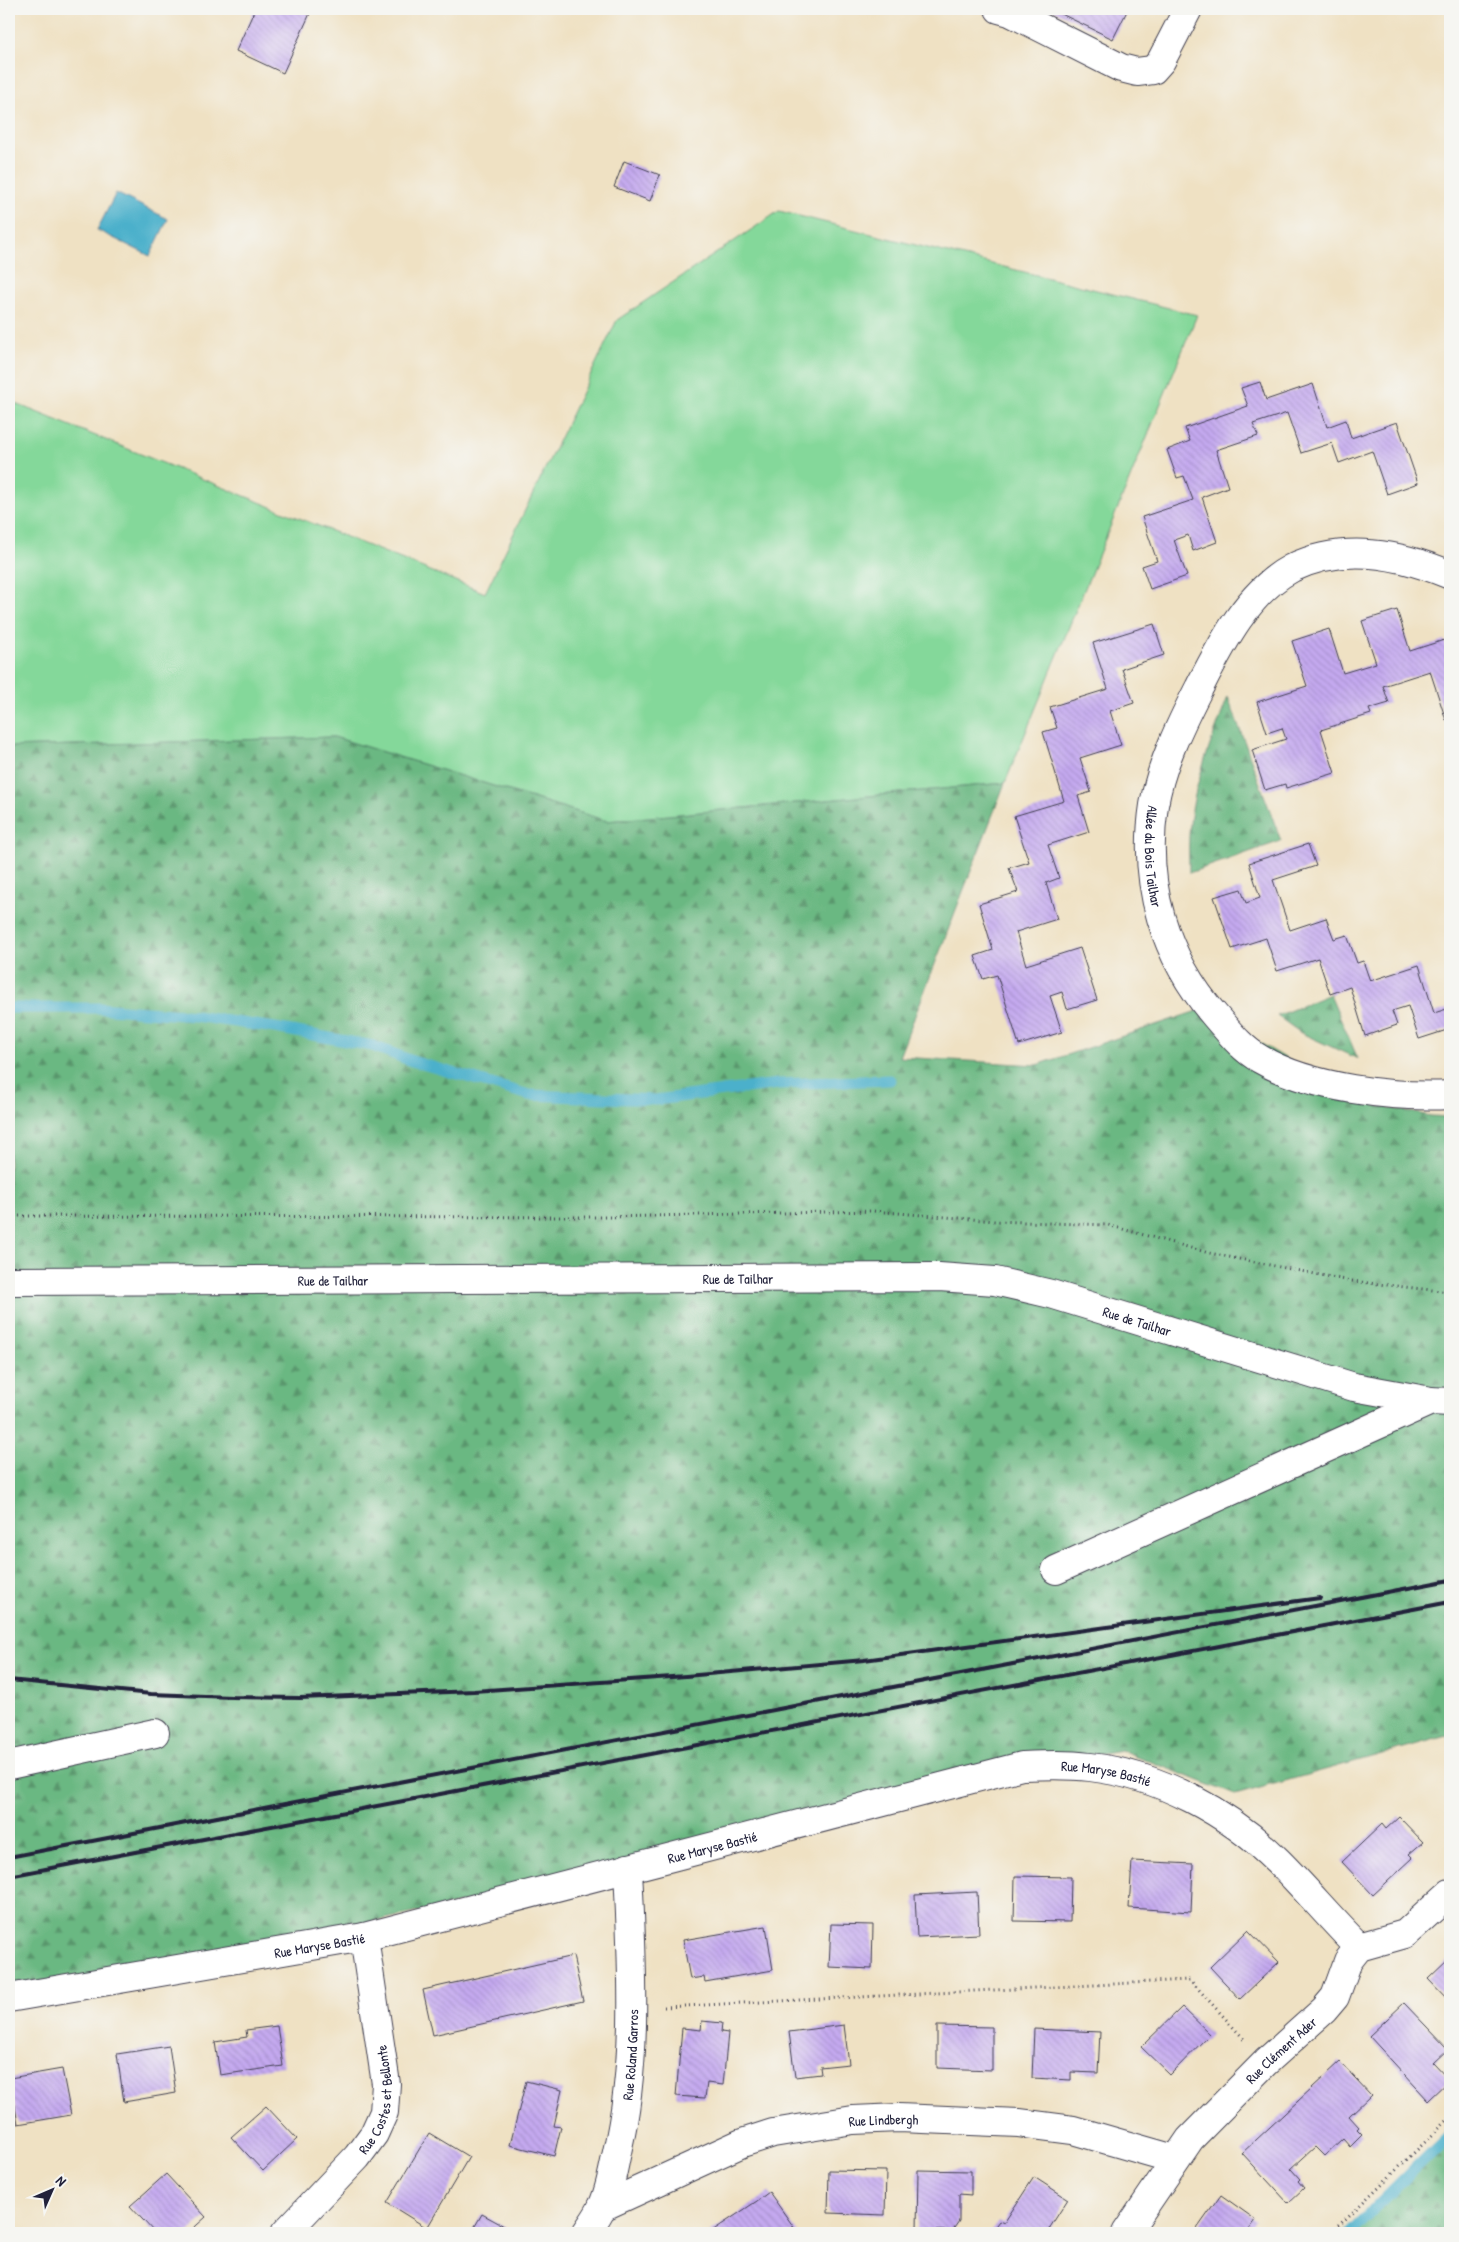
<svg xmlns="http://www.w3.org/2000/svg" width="1459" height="2242" font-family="'Patrick Hand',sans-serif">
	<defs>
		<pattern id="forest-firs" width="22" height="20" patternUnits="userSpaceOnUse" patternTransform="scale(1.25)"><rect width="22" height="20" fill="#6bb882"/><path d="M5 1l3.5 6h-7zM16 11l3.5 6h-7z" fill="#58956c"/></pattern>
		<pattern id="building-back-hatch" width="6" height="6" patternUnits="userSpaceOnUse" patternTransform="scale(1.25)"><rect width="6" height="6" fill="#c4a9ef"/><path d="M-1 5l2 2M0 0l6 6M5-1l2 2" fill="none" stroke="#a891ce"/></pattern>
	</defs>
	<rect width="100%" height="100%" fill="#f6f6f2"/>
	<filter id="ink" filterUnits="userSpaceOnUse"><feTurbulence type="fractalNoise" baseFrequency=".02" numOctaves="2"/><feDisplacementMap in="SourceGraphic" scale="10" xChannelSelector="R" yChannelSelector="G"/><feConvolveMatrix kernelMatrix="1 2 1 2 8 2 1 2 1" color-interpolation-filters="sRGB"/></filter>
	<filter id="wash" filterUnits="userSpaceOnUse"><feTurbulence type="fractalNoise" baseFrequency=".0096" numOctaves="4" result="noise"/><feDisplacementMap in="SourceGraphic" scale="20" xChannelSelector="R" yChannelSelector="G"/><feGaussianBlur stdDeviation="1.12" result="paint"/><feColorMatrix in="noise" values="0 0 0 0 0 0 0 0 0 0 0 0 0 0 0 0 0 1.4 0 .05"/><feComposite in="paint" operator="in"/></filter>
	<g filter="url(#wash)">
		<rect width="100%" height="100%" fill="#efe1c3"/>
		<path fill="#84d89a" stroke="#537d6a" d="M779 211 1197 315 1005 783 607 821 334 737 9 747V401L485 593 617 320Z"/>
		<g fill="url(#forest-firs)" stroke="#466d5e">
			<path d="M1228 697 1281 841 1189 873C1189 857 1188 839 1190 823 1195 780 1213 737 1228 697Z"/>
			<path d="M334 737 607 821 1005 783 899 1057 1037 1065 1203 1009 1359 1102 1431 1116 1450 1117V1735L1235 1795 1121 1750 1022 1766 628 1868 9 1998V747Z"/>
			<path d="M1330 994 1358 1059 1301 1033 1277 1016Z"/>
			<path d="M1450 2132V2233H1343Z"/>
		</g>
		<path fill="#4cb0cb" stroke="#376983" d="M116 193 168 219 150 256 97 230Z"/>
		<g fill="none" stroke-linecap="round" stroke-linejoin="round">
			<g stroke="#4cb0cb" stroke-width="11">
				<path d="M9 1008H99L195 1016 275 1028 373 1046 412 1061 529 1095 656 1100 778 1084 890 1080"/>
				<path d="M1350 2233 1450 2134"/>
			</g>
		</g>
		<g id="blocks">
			<g fill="url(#building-back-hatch)">
				<path d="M255 9H312L283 73 236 51Z"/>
				<path d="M1051 9H1128L1113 39Z"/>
				<path d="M624 161 660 175 650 201 614 187Z"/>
				<path d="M1260 382 1266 400 1313 384 1327 427 1346 420 1351 438 1397 422 1418 483 1387 494 1372 451 1339 463 1332 443 1301 453 1287 413 1253 424 1258 436 1216 450 1228 487 1202 497 1217 542 1193 551 1188 535 1174 540 1187 576 1150 589 1142 566 1157 561 1142 517 1193 500 1184 476 1177 478 1167 450 1190 441 1185 428 1248 406 1241 388Z"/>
				<path d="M1397 610 1410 651 1444 640 1450 655V719L1446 720 1430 671 1383 686 1389 703 1369 709 1371 714 1321 730 1335 773 1286 788 1285 784 1265 790 1252 750 1286 739 1282 728 1267 733 1257 702 1307 686 1292 641 1329 629 1343 673 1376 663 1362 621Z"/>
				<path d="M1154 624 1164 655 1122 669 1134 703 1110 711 1121 745 1080 758 1091 792 1078 796 1089 832 1048 845 1059 878 1046 883 1057 919 1016 932 1026 965 1080 948 1097 1000 1067 1009 1062 992 1050 996 1062 1032 1019 1045 997 975 983 979 975 956 993 950 979 904 1018 892 1009 868 1029 862 1014 816 1064 801 1043 732 1057 728 1050 707 1108 689 1093 643Z"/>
				<path d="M1308 844 1316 866 1273 880 1290 930 1326 918 1334 939 1347 935 1357 963 1363 961 1370 981 1419 965 1434 1013 1450 1008V1029L1419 1039 1408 1006 1392 1011 1397 1025 1365 1036 1350 987 1330 994 1318 958 1277 971 1266 938 1232 949 1214 897 1241 889 1246 903 1260 898 1249 863Z"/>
				<path d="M1399 1817 1423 1842 1409 1854 1413 1858 1373 1895 1342 1862 1382 1824 1386 1829Z"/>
				<path d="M1132 1861 1193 1864 1191 1912 1129 1908Z"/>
				<path d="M1015 1876 1071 1877 1070 1922 1014 1921Z"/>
				<path d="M977 1892 979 1934 917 1937 915 1895Z"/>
				<path d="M831 1924 873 1925 872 1969 829 1967Z"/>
				<path d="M766 1926 773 1970 705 1982 704 1977 690 1979 683 1940Z"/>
				<path d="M1248 1930 1279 1962 1240 1999 1210 1967Z"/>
				<path d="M573 1956 583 2001 433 2035 423 1990Z"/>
				<path d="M1450 1958V2002L1428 1979Z"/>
				<path d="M1404 2003 1448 2049 1433 2063 1449 2080 1428 2100 1369 2036Z"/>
				<path d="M1182 2007 1210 2034 1170 2075 1141 2047Z"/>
				<path d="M702 2021 722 2023 721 2032 728 2033 723 2085 707 2083 705 2098 676 2096 682 2028 701 2030Z"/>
				<path d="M844 2025 849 2064 820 2067 821 2074 795 2077 789 2032Z"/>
				<path d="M277 2026 283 2066 220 2075 215 2042 247 2037 246 2030Z"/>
				<path d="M937 2026 992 2027V2070L937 2068Z"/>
				<path d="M1034 2029 1100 2032 1098 2073 1071 2072V2080L1032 2078Z"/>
				<path d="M169 2046 176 2093 124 2102 117 2054Z"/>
				<path d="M1340 2062 1371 2095 1349 2116 1359 2127 1357 2129 1362 2134 1350 2146 1343 2138 1324 2156 1315 2147 1291 2169 1300 2179 1298 2181 1304 2188 1288 2203 1242 2153Z"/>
				<path d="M62 2069 71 2115 18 2124 10 2078Z"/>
				<path d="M526 2081 562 2090 554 2126 561 2127 554 2156 510 2145Z"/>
				<path d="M266 2106 297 2139 263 2171 231 2137Z"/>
				<path d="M429 2133 469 2157 427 2228 387 2203Z"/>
				<path d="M829 2170 886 2171 885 2215 828 2213Z"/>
				<path d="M918 2170 971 2171V2195L959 2194V2221L952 2231 917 2230Z"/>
				<path d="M166 2174 206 2217 188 2233H155L130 2206Z"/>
				<path d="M1034 2177 1068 2199 1049 2229 1056 2233H990L999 2221 1004 2223Z"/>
				<path d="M769 2192 798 2233H709L757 2201Z"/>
				<path d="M1221 2195 1256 2220 1247 2233H1194Z"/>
				<path d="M482 2214 517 2233H471Z"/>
			</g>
		</g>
	</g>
	<g filter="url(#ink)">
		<use href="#blocks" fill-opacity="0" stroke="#413f4f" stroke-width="1"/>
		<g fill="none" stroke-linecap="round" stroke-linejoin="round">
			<g stroke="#413f4f" stroke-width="30">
				<g id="minor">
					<path d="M999 9 1010 12 1121 68 1137 72 1153 70 1161 61 1188 9"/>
					<path id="s1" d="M1450 575C1401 554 1343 543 1292 568 1248 591 1221 645 1199 688 1180 725 1161 764 1154 805 1142 884 1164 957 1216 1017 1229 1032 1242 1049 1260 1059 1309 1088 1394 1098 1450 1095"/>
					<path id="s2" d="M9 1281 939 1277 995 1281 1051 1294 1354 1387 1431 1401 1450 1402"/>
					<path d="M1056 1570 1431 1401"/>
					<path d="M9 1765 155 1733"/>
					<path id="s3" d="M9 1998 364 1937 1022 1766C1045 1765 1067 1764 1090 1767 1160 1775 1228 1812 1278 1861 1306 1889 1331 1919 1359 1947"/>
					<path id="s4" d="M602 2207 742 2143 773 2133 853 2120 899 2118 1019 2123 1073 2130 1174 2159"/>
					<path id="s5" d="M285 2233 357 2157 374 2134 384 2112 386 2084 364 1937"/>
					<path id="s6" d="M586 2233C591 2225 598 2216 602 2207 610 2191 613 2170 617 2152 639 2058 632 1963 628 1868"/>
					<path id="s7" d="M1126 2233 1190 2139 1266 2062 1324 2010 1335 1997 1348 1961 1359 1947 1405 1934 1450 1893"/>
				</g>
			</g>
			<g stroke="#413f4f" stroke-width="3" stroke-dasharray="1 4" stroke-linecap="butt">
				<path d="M9 1216 607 1217 873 1211 995 1221 1108 1225 1209 1253 1351 1281 1450 1292"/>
				<path d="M664 2007 1190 1980 1244 2039"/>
				<path d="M1331 2233 1450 2118"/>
			</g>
			<use href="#minor" stroke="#fff" stroke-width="28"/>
			<g stroke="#22223b" stroke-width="4">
				<path d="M9 1680 151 1694 232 1697 300 1698 474 1691 686 1676 864 1660 1320 1598"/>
				<path d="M9 1857 1450 1580"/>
				<path d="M9 1876 1450 1602"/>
			</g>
		</g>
	</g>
	<g text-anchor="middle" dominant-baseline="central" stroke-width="4" stroke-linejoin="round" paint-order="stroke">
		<g font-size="14" fill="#22223b" stroke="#f6f6f2">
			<text stroke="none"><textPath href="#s1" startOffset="495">Allée du Bois Tailhar</textPath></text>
			<text stroke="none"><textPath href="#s2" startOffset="729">Rue de Tailhar</textPath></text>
			<text stroke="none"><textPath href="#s2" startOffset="324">Rue de Tailhar</textPath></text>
			<text stroke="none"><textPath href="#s2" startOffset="1134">Rue de Tailhar</textPath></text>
			<text stroke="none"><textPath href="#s3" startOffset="1125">Rue Maryse Bastié</textPath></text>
			<text stroke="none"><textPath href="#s3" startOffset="720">Rue Maryse Bastié</textPath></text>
			<text stroke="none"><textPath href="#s3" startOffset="315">Rue Maryse Bastié</textPath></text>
			<text stroke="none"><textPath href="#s7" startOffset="241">Rue Clément Ader</textPath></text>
			<text stroke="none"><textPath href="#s6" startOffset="186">Rue Roland Garros</textPath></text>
			<text stroke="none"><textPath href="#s5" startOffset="168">Rue Costes et Bellonte</textPath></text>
			<text stroke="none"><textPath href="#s4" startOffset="298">Rue Lindbergh</textPath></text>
		</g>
	</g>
	<rect width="1459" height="2242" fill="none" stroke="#f6f6f2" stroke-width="30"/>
	<g transform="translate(52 2190) rotate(45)" stroke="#f6f6f2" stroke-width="4" paint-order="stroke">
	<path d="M0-4L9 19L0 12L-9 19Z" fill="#22223b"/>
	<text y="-8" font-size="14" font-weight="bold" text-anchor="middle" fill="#22223b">N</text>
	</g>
</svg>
